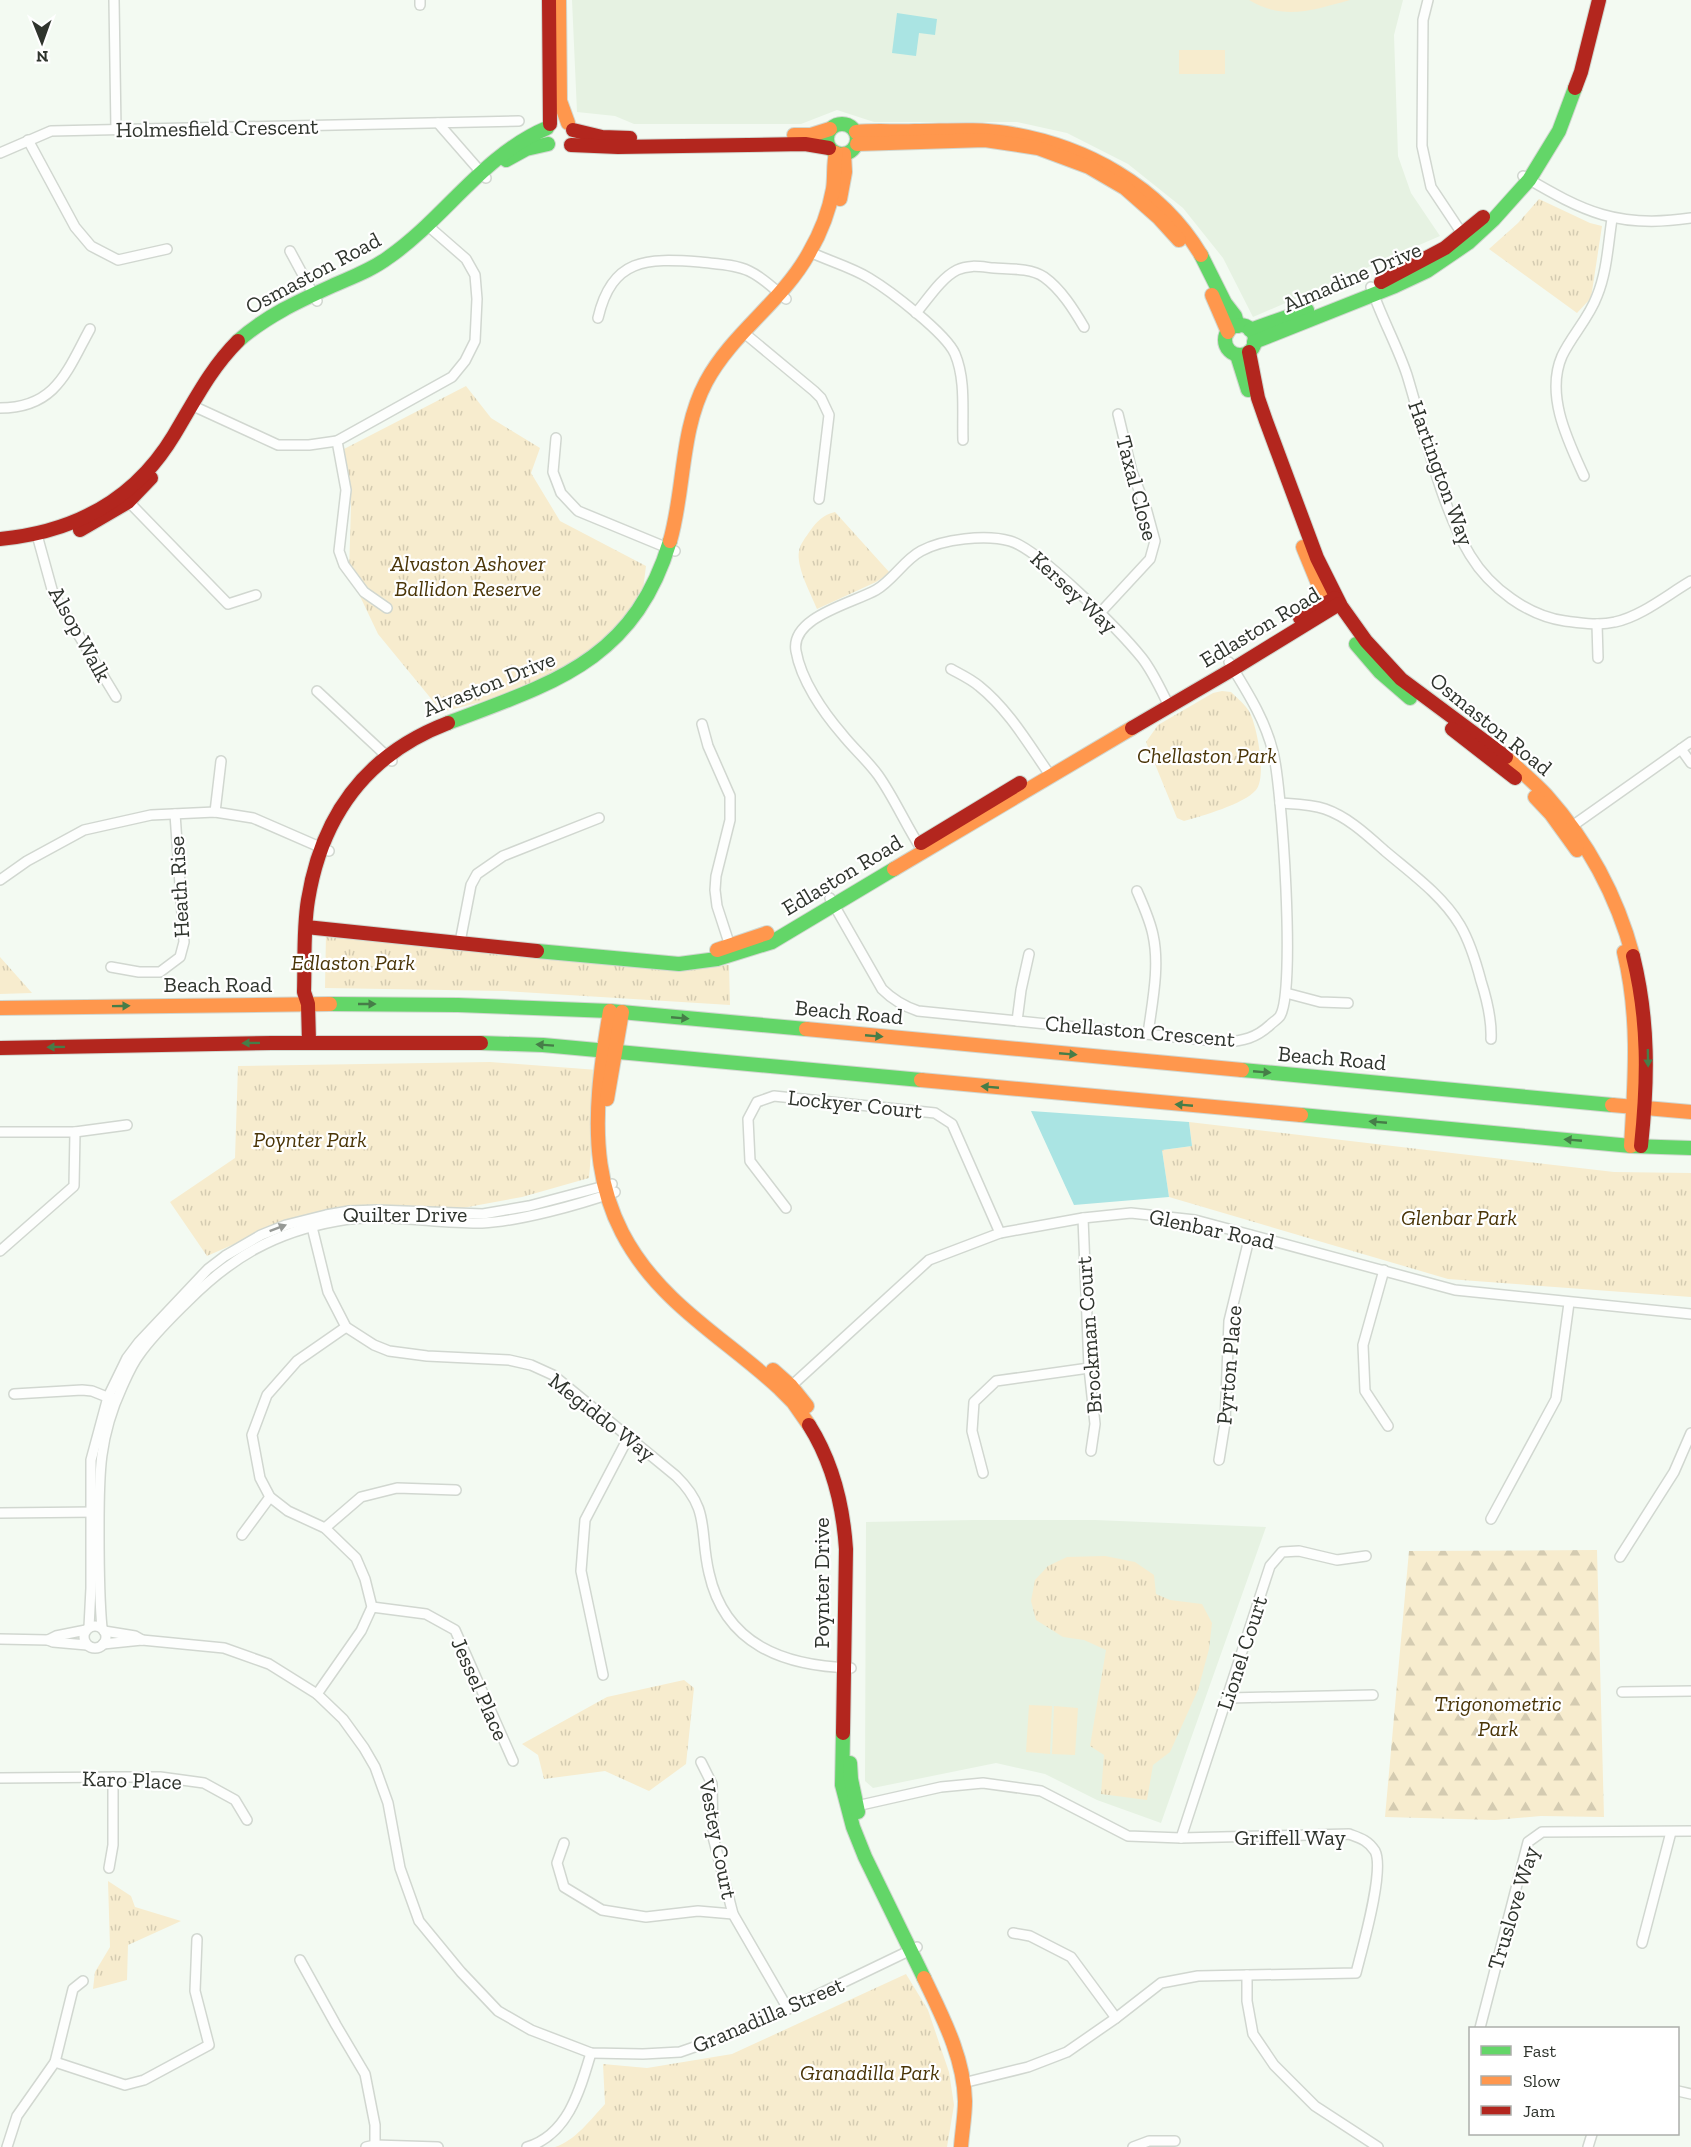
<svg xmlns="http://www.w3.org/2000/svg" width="1691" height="2147" font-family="'Zilla Slab',serif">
	<defs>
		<pattern id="grass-tufts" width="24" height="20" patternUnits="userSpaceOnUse" patternTransform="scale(1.5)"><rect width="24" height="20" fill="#f7ecce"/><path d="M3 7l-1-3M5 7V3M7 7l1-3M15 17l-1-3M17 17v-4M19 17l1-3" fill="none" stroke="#d4cbb1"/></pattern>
		<pattern id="forest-firs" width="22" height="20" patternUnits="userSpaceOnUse" patternTransform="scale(1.5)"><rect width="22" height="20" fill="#f7ecce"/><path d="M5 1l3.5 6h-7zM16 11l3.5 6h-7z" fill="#d4cbb1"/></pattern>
	</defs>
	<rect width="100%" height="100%" fill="#f3faf2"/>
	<g fill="#e6f2e2">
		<path d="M572 0H1403L1394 35 1398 156 1411 193 1440 236 1253 317 1223 258 1183 208 1128 164 1067 133 1017 122H874L837 110 801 124H634L615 116 577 112Z"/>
		<path d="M973 1520H1095L1266 1527 1161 1823 1097 1800 1045 1774 996 1763 873 1788 865 1781 866 1522Z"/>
	</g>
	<g fill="url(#grass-tufts)">
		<path d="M1539 199 1590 223 1602 226 1591 298 1577 313 1489 249 1518 223Z"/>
		<path d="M466 386 491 418 540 448 531 473 560 521 646 566 643 590 611 639 568 667 493 699 442 712 378 634 349 573 351 506 344 449Z"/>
		<path d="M835 512 890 573 876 582 817 609C811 594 796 567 799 551 800 544 806 537 810 531 817 521 823 515 835 512Z"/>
		<path d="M1222 691 1231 692C1237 698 1246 705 1250 713 1257 727 1267 777 1256 790 1244 804 1202 816 1184 821L1177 818 1146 742 1158 725 1213 693Z"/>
		<path d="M326 933 672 968 729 965 730 1005 504 991 325 988Z"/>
		<path d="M0 957 32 993 0 994Z"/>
		<path d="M490 1062 598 1070 589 1178 522 1197 457 1209 345 1208 298 1216 207 1256 170 1202 235 1158 238 1066Z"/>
		<path d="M1189 1122 1614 1172 1691 1173V1297L1448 1279 1169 1197 1162 1150 1192 1146Z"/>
		<path d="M1105 1556 1135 1562 1154 1575 1156 1594 1170 1600 1202 1604 1212 1623 1209 1649 1198 1690 1170 1752 1153 1765 1147 1800 1101 1794 1104 1755 1090 1746 1106 1650 1084 1640 1063 1637 1036 1620 1031 1601 1035 1580 1048 1566 1067 1557Z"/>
		<path d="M684 1680 694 1688 686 1764 649 1791 605 1771 544 1779 538 1755 522 1744 607 1697Z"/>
		<path d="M108 1881 131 1896 135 1907 181 1921 128 1945 127 1980 93 1989 95 1972 110 1947Z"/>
		<path d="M906 1974 928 2010 949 2072 954 2105 947 2147H555C575 2141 591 2119 605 2104L603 2064 647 2068 732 2054Z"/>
	</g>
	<path fill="url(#forest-firs)" d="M1597 1550 1604 1817 1541 1816 1495 1820 1385 1817 1409 1551Z"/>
	<g fill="#f7ecce">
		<path d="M1249 0H1350C1313 10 1284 21 1249 0Z"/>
		<rect x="1179" y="50" width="46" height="24"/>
		<path d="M1029 1705 1052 1706 1050 1754 1026 1752Z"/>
		<path d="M1054 1706 1078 1708 1075 1755 1052 1754Z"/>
	</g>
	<g fill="#aae4e3">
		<path d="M897 13 937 19 935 35 919 33 916 56 892 53Z"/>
		<path d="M1031 1111 1189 1122 1192 1146 1162 1150 1169 1197 1074 1205Z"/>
	</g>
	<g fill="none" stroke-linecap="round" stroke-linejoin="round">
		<g stroke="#d1d7d0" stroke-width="12">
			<g id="street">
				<path d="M114 0 116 130"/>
				<path d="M420 0V5"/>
				<path d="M1428 0 1423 20 1422 146 1431 187 1465 238"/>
				<path d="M438 123 486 178"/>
				<path d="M28 140 75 227 91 246 118 260 167 249"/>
				<path d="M0 153 51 131 519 121"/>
				<path d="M1523 176C1584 212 1618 229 1691 218"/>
				<path d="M290 251 317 301"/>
				<path d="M810 252C829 261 851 267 869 278 889 290 946 333 955 354 966 380 962 412 963 440"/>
				<path d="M1371 287C1381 317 1397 345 1407 375 1424 431 1441 507 1470 555 1490 588 1528 616 1565 621 1581 623 1599 626 1615 622 1642 616 1667 595 1691 581"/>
				<path d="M916 313C928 299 941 278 957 270 969 264 982 267 994 268 1009 269 1031 268 1044 277 1061 289 1074 310 1084 327"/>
				<path d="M598 318C612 258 646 258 700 262 716 264 734 264 749 271 764 278 774 289 786 299"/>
				<path d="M743 332 814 391 821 398 829 415 819 499"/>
				<path d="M191 405 278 445H309L337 441 452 377 465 361 475 341 477 299 475 275 466 259 427 225"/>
				<path d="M0 408C56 408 67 371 90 329"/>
				<path d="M556 438 553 472 561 493 578 511 675 551"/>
				<path d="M337 441 346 490 339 551 344 565 364 592 387 608"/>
				<path d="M1584 476C1568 441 1545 395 1562 356 1572 335 1589 318 1597 296 1607 272 1608 244 1612 219"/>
				<path d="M125 498 228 604 256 595"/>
				<path d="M37 535 53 593 116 697"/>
				<path d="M1099 614 1150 559 1155 541 1146 508 1132 472 1118 414"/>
				<path d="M1597 624 1598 658"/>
				<path d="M951 669C960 674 971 679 979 686 1009 710 1029 745 1050 775"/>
				<path d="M317 691 392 761"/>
				<path d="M702 724 708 746 730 796V820L716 876 715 890 717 906 731 949"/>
				<path d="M1681 749 1691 763"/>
				<path d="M1280 803C1295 804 1311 804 1325 809 1348 817 1367 835 1385 851 1411 873 1442 895 1460 925 1470 942 1476 962 1481 981 1487 1000 1492 1019 1491 1039"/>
				<path d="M215 812 221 761"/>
				<path d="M1568 829 1691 742"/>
				<path d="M922 850C906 826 895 799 878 775 867 760 853 748 842 734 823 712 801 680 796 651 790 617 853 603 876 590 893 580 904 560 921 551 943 539 986 534 1010 541 1039 549 1121 632 1142 658 1153 672 1161 690 1169 706"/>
				<path d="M0 880 27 861 84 830 151 815 215 812 253 818 329 851"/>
				<path d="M1137 891C1143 905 1150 920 1153 935 1160 967 1152 1003 1148 1034"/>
				<path d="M830 898 882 989C893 1000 903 1006 918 1011L1225 1042C1243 1041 1256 1038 1270 1025 1273 1022 1278 1019 1280 1016 1296 991 1282 786 1273 752 1265 719 1246 690 1229 662"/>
				<path d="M460 942 471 885 477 874 503 856 599 818"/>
				<path d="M111 967 139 972H160L180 957 184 942 175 814"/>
				<path d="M1286 993 1320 1002 1348 1003"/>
				<path d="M1017 1021 1021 990 1029 954"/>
				<path d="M0 1132H75L127 1125"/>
				<path d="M786 1208 750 1161 748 1119 757 1102 774 1096 935 1113 952 1124 1000 1233"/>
				<path d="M1083 1218 1089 1368 1095 1424 1091 1451"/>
				<path d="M312 1227 328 1292 346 1327 374 1345 389 1351 427 1356 509 1360 531 1365 553 1375 676 1476C711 1510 699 1531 709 1573 725 1645 784 1666 851 1668"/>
				<path d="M0 1251 74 1186 75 1132"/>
				<path d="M1384 1270 1363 1345 1365 1391 1388 1426"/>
				<path d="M789 1388 929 1260 1000 1233 1083 1218 1131 1213 1195 1220 1455 1290 1691 1314"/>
				<path d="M14 1394 82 1390 92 1391 112 1399"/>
				<path d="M1219 1460 1225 1423 1229 1321 1250 1235"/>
				<path d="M983 1473 972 1431 974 1402 996 1381 1089 1368"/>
				<path d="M0 1513 97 1512"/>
				<path d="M1491 1519 1556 1399 1569 1303"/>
				<path d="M325 1528 361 1497 397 1488 456 1490"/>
				<path d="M242 1535 270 1497"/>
				<path d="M1620 1557 1674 1472 1691 1433"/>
				<path d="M372 1607 426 1614 455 1630 513 1761"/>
				<circle cx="95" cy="1637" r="11"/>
				<path d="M89 1627 91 1588V1460L108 1397 127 1358 139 1342 208 1269 225 1256 261 1235 286 1225 326 1215 349 1211 377 1210 483 1214 529 1206 612 1184"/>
				<path d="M102 1628C99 1597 99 1565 99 1533 99 1477 98 1439 122 1387 127 1376 132 1364 139 1355 153 1335 171 1318 188 1301 232 1257 275 1232 337 1221 384 1212 434 1224 482 1223 520 1221 578 1205 615 1192"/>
				<path d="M104 1631 135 1636 142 1640"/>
				<path d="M0 1639 48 1640 53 1642 87 1645"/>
				<path d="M48 1640 56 1636 86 1630"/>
				<path d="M103 1644 142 1640 224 1648 269 1664 317 1694 343 1719 364 1748 375 1767 388 1803 400 1868 419 1921 461 1972 498 2011 531 2030 591 2053 643 2054 680 2052 726 2036 788 2009 917 1947"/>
				<path d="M603 1675 581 1571 585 1520 628 1438"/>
				<path d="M1622 1692 1691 1691"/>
				<path d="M317 1694 361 1631 372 1607 365 1579 356 1558 325 1528 288 1511 270 1497 260 1478 252 1435 267 1395 297 1361 346 1327"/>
				<path d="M1228 1698 1373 1695"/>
				<path d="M701 1762 712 1784 713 1837 733 1914 788 2009"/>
				<path d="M0 1778 122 1777H160L204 1783 235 1800 247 1820"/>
				<path d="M852 1807 941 1787 983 1783 1041 1791 1128 1836 1181 1838 1349 1834C1360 1838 1368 1840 1375 1851 1385 1870 1362 1949 1356 1973L1198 1976 1161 1983 1116 2018 1067 2052 1028 2067 963 2083"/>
				<path d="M1181 1838 1270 1566 1282 1552 1299 1551 1337 1560 1366 1556"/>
				<path d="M564 1843 557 1863 564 1887 602 1910 646 1917 698 1911 733 1914"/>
				<path d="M109 1868 113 1845V1777"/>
				<path d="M1013 1933 1030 1936 1071 1957 1116 2018"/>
				<path d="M1642 1943 1671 1832"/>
				<path d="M300 1960 336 2025 365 2074 375 2125V2145"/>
				<path d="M1247 1975V2001L1253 2034 1274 2065 1315 2106 1378 2147"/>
				<path d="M1480 2028 1528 1842 1542 1832 1691 1831"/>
				<path d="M55 2062 125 2085 144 2080 209 2045 195 1991 197 1939"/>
				<path d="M1678 2091 1691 2094"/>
				<path d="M7 2147 17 2116 55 2062 73 1989 83 1981"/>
				<path d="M366 2147 375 2145 438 2147"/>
				<path d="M527 2147C568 2135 580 2090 591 2053"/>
				<path d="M1133 2147 1149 2141H1175"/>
				<path d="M1588 2147 1592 2134"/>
			</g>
		</g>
		<g stroke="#d1d7d0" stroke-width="16">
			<g id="fast">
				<circle cx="842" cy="139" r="15"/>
				<path d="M506 160 526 149 548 144"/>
				<path d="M1201 255 1225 303 1235 316 1238 326"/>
				<circle cx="1240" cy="340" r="15"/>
				<path d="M1250 330 1307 310"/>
				<path d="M238 341C266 316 299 301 332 286 352 277 372 270 389 257 445 218 483 155 547 128"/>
				<path d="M1254 342 1395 286 1427 271 1468 243 1494 219 1529 180 1559 131 1575 88"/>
				<path d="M1237 355 1248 390"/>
				<path d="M1356 644 1380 672 1410 698"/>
				<path d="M448 723C553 683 634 661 670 541"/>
				<path d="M537 951 679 964 717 959 772 942 894 869"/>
				<path d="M330 1004 458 1005 610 1011 806 1029"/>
				<path d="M481 1043 543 1045 921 1080"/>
				<path d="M1242 1070 1612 1105"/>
				<path d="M1301 1115 1631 1146 1691 1148"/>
				<path d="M843 1733 842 1785 853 1827 865 1857 924 1978"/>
				<path d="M850 1763 851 1779 858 1812"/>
			</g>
		</g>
		<g stroke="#d1d7d0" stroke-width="16">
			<g id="slow">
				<path d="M559 0 560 101 568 123"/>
				<path d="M856 132C876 130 895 132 915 131 945 131 976 128 1006 133 1084 145 1160 186 1201 255"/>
				<path d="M794 135H811L830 129"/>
				<path d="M857 144 985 140 1038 148 1089 167 1125 188 1159 218 1179 240"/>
				<path d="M840 199 845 172 844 154"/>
				<path d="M1212 295 1228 332"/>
				<path d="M670 541C685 489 680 431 706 382 732 333 782 302 809 253 820 234 829 212 833 189 835 177 833 165 836 153"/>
				<path d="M1303 547 1319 586 1330 605"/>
				<path d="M1506 757C1519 770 1534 782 1546 795 1587 841 1617 896 1633 956"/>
				<path d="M1535 797 1551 814 1577 850"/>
				<path d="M894 869 1132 728"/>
				<path d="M717 950 767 933"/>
				<path d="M1624 952C1640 1017 1635 1080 1631 1146"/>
				<path d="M0 1008 330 1004"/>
				<path d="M610 1011C591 1123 583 1212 672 1298 706 1331 746 1357 780 1389L793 1402 809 1425"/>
				<path d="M806 1029 1242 1070"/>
				<path d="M921 1080 1301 1115"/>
				<path d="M607 1099 622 1012"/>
				<path d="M1612 1105 1691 1112"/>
				<path d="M773 1370 791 1386 807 1406"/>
				<path d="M924 1978C942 2016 964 2057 965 2101 965 2116 962 2132 961 2147"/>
			</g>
		</g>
		<g stroke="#d1d7d0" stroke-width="16">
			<g id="jam">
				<path d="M549 0 550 124"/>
				<path d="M1575 88 1581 72 1599 0"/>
				<path d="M573 130 602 137 630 138"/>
				<path d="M571 145 618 147 805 144 829 148"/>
				<path d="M1381 282 1445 248 1483 217"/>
				<path d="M1249 352 1258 398 1266 421 1317 558 1341 606 1366 641 1401 679 1506 757"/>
				<path d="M80 530 128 502 151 478"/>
				<path d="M0 539C74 532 135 500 174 435 194 402 210 369 238 341"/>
				<path d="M1300 618 1335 598"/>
				<path d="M1132 728 1233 669 1339 604"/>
				<path d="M1452 729 1515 778"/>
				<path d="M921 843 1020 783"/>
				<path d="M306 927 537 951"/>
				<path d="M1633 956C1649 1021 1648 1080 1641 1146"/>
				<path d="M309 1042 308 1004 304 992C305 962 303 930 308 900 322 814 367 754 448 723"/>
				<path d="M0 1048 272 1043H481"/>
				<path d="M809 1425C833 1463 843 1504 846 1549L843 1733"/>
			</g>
		</g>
		<use href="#street" stroke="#fdfefd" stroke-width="9"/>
		<use href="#fast" stroke="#63d668" stroke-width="14"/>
		<use href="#slow" stroke="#ff974d" stroke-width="14"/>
		<use href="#jam" stroke="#b3261e" stroke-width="14"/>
	</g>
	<defs><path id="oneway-solid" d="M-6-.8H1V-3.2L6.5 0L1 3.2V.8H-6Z" transform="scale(1.5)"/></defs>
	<g fill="#467d48">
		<use href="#oneway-solid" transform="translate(367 1004)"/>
		<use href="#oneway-solid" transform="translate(121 1006) rotate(-1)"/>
		<use href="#oneway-solid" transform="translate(680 1018) rotate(5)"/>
		<use href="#oneway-solid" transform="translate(874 1036) rotate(5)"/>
		<use href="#oneway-solid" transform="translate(251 1043) rotate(179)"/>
		<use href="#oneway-solid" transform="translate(545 1045) rotate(-176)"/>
		<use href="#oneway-solid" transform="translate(56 1047) rotate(179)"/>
		<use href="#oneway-solid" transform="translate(1068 1054) rotate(5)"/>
		<use href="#oneway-solid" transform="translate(1648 1058) rotate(89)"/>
		<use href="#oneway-solid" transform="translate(1262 1072) rotate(5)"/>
		<use href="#oneway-solid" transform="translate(990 1087) rotate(-175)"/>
		<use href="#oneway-solid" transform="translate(1184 1105) rotate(-175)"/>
		<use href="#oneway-solid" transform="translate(1378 1122) rotate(-175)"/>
		<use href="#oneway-solid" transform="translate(1573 1140) rotate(-175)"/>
	</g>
	<use fill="#969995" href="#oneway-solid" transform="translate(278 1228) rotate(-21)"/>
	<g text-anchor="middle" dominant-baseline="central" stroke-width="4.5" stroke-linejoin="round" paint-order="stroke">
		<g font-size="22" fill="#2f342d" stroke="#fff">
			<text transform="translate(217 128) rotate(-1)">Holmesfield Crescent</text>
			<text transform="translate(313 273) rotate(-28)">Osmaston Road</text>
			<text transform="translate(1352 277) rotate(-23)">Almadine Drive</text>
			<text transform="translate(1441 473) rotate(70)">Hartington Way</text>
			<text transform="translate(1137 488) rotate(75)">Taxal Close</text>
			<text transform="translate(1074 592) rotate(43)">Kersey Way</text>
			<text transform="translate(1260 627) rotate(-31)">Edlaston Road</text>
			<text transform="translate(80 634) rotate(61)">Alsop Walk</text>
			<text transform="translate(489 684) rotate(-22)">Alvaston Drive</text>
			<text transform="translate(1491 724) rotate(39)">Osmaston Road</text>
			<text transform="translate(842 875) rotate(-31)">Edlaston Road</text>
			<text transform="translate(179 887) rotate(-93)">Heath Rise</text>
			<text x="218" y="984">Beach Road</text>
			<text transform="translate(849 1012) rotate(5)">Beach Road</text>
			<text transform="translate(1140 1031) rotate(5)">Chellaston Crescent</text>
			<text transform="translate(1332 1058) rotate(5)">Beach Road</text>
			<text transform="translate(855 1104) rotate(6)">Lockyer Court</text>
			<text x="405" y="1214">Quilter Drive</text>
			<text transform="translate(1212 1229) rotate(12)">Glenbar Road</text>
			<text transform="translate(1089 1335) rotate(-94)">Brockman Court</text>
			<text transform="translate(1229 1365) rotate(-85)">Pyrton Place</text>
			<text transform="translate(602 1417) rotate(38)">Megiddo Way</text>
			<text transform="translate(821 1583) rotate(-90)">Poynter Drive</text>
			<text transform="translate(1242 1653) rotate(-72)">Lionel Court</text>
			<text transform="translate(480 1689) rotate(66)">Jessel Place</text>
			<text transform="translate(132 1780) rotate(2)">Karo Place</text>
			<text x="1290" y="1837">Griffell Way</text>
			<text transform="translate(718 1839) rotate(79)">Vestey Court</text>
			<text transform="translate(1513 1908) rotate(-73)">Truslove Way</text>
			<text transform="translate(768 2015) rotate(-23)">Granadilla Street</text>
		</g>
		<g font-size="22" font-style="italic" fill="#4a3507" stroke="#fff">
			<text x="468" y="563">Alvaston Ashover<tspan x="468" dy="25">Ballidon Reserve</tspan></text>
			<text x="1207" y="755">Chellaston Park</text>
			<text x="353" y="962">Edlaston Park</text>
			<text x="310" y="1139">Poynter Park</text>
			<text x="1459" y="1217">Glenbar Park</text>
			<text x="1498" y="1703">Trigonometric<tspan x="1498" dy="25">Park</tspan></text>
			<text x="870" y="2072">Granadilla Park</text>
		</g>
	</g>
	<rect x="1469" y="2027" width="210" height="108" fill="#ffffff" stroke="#acaeab" stroke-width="1.5"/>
	<rect x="1481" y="2046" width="30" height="9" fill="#63d668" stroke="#acaeab" stroke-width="1.5"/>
	<text x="1523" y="2057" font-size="18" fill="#2f342d">Fast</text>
	<rect x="1481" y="2076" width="30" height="9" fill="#ff974d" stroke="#acaeab" stroke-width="1.5"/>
	<text x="1523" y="2087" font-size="18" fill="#2f342d">Slow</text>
	<rect x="1481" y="2106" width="30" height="9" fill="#b3261e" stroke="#acaeab" stroke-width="1.5"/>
	<text x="1523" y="2117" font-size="18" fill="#2f342d">Jam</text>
	<g transform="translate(42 42) rotate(179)" stroke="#ffffff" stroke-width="4.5" paint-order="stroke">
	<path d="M0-4.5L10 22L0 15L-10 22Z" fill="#2f342d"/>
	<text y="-9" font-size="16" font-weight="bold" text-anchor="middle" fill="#2f342d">N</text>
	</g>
</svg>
